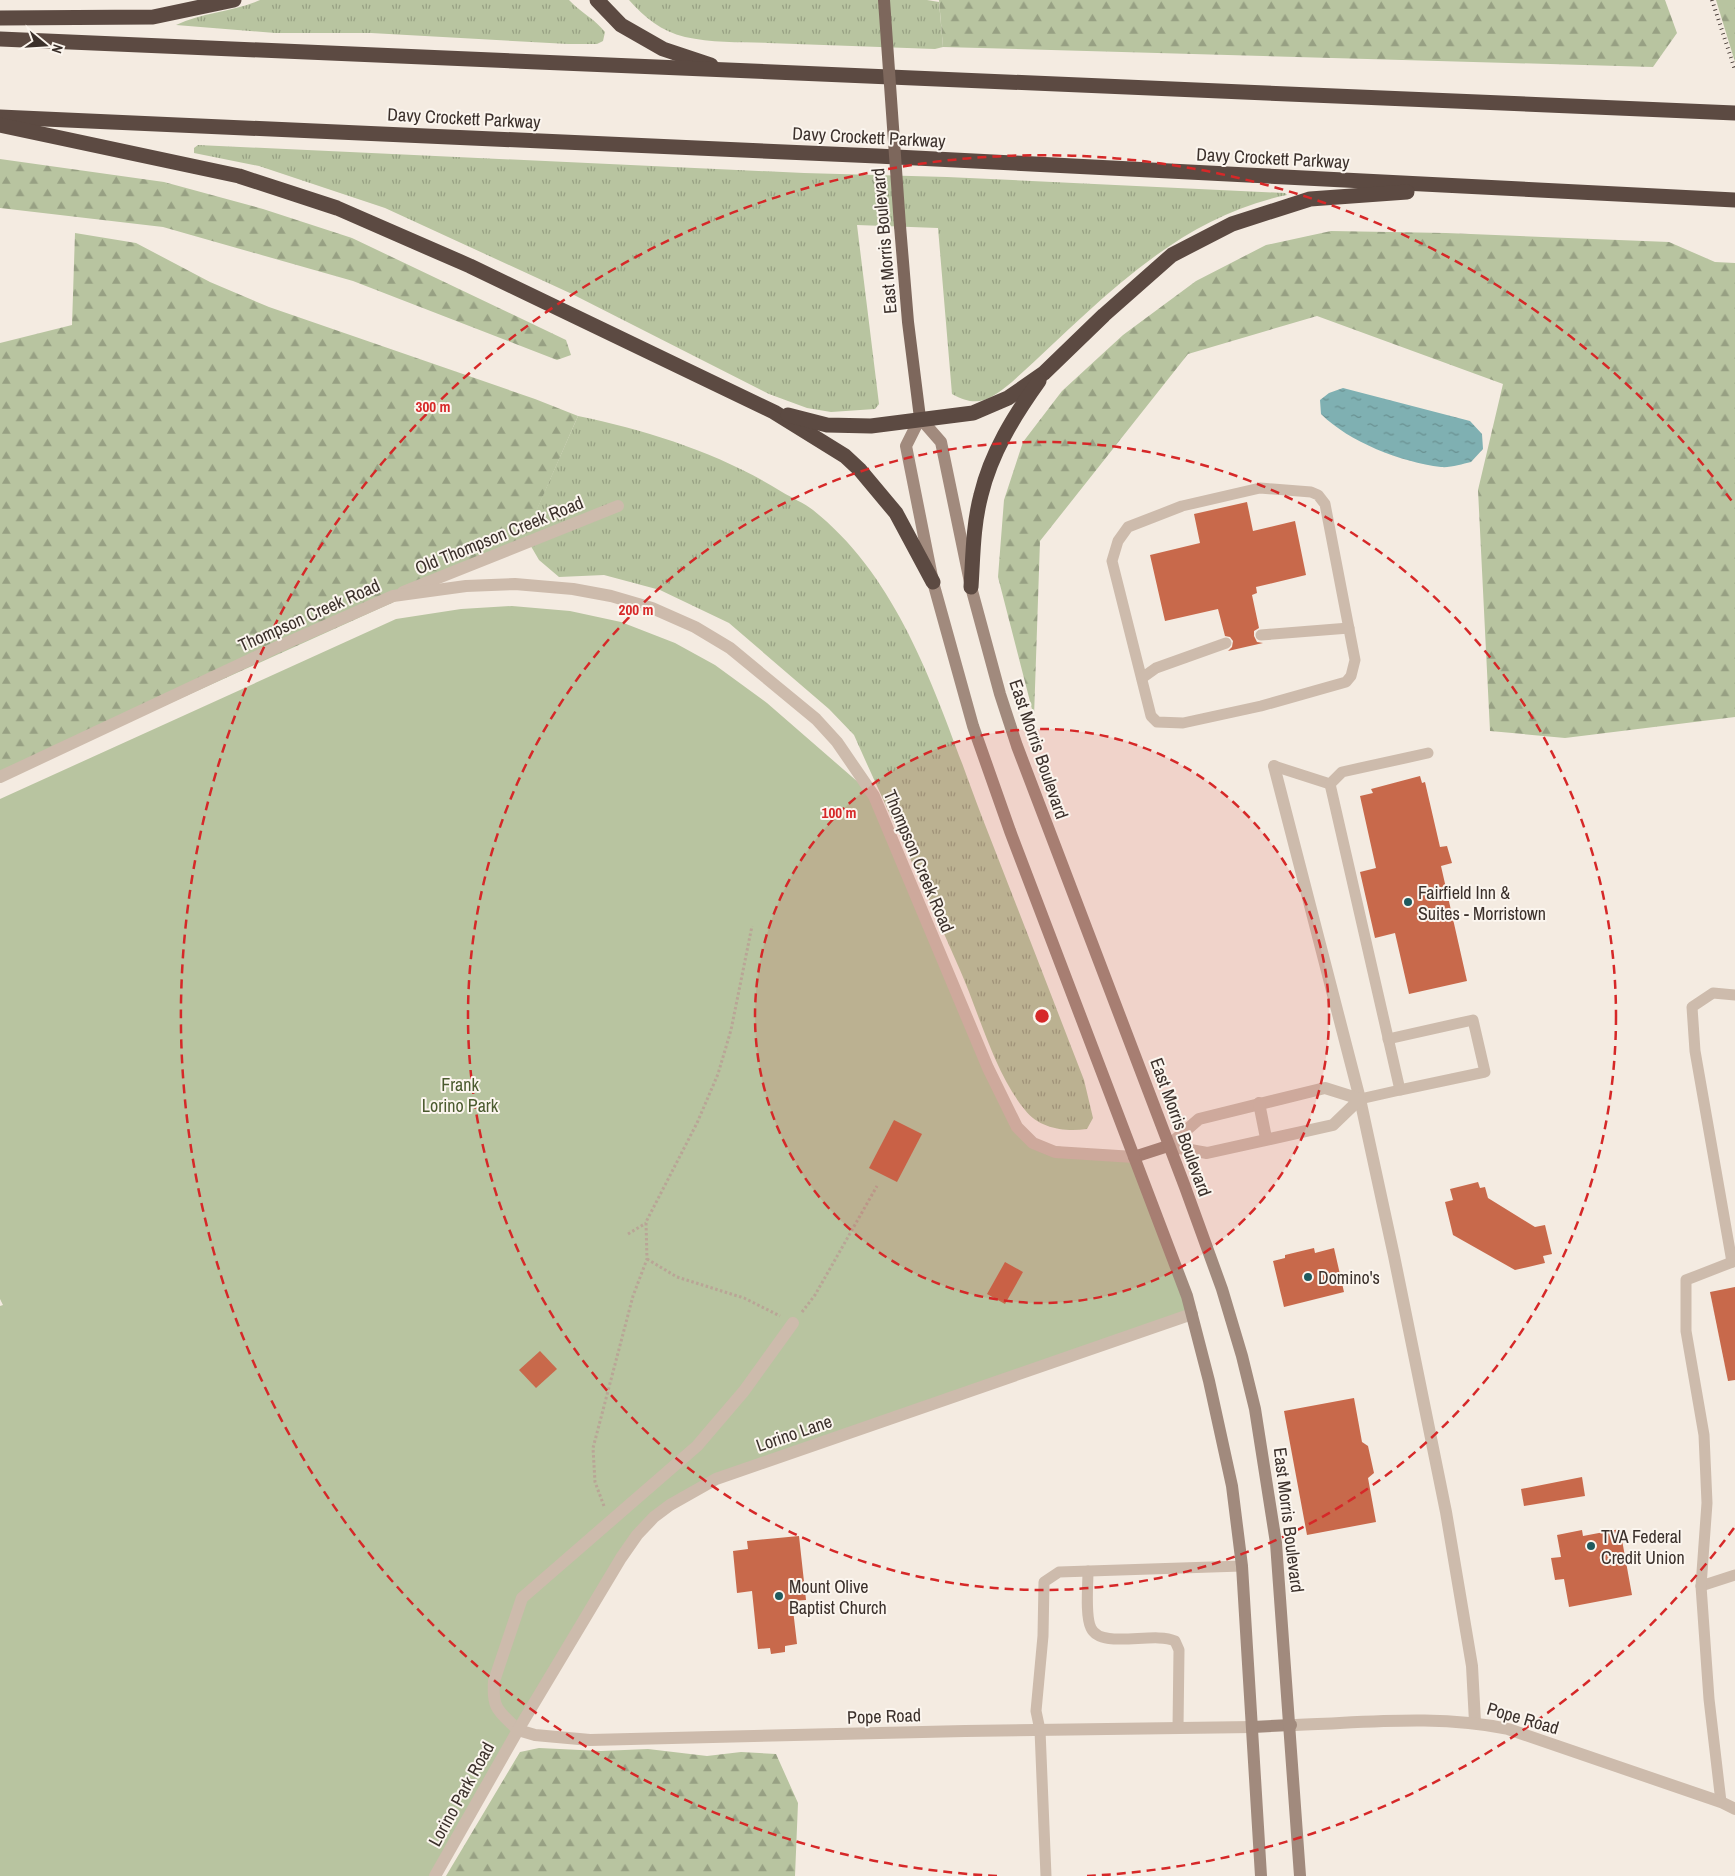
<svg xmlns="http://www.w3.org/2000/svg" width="1735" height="1876" font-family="'Archivo Narrow',sans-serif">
	<defs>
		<pattern id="grass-tufts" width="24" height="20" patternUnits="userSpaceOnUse" patternTransform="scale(1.25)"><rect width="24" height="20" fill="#b8c4a0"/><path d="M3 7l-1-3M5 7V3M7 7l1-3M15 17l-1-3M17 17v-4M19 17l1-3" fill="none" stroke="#97a083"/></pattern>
		<pattern id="forest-firs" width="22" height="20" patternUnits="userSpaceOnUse" patternTransform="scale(1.25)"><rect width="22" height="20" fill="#b8c4a0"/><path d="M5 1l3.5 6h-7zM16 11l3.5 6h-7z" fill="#97a083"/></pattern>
		<pattern id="water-ripples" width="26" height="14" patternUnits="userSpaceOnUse" patternTransform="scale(1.25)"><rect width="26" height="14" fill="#7fb0b2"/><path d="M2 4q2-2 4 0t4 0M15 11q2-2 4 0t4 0" fill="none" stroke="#699091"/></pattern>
	</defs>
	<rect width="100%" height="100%" fill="#f4ebe1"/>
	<g fill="url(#grass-tufts)">
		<path d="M260 0H569C580 12 595 19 605 32L603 41 597 44H568L371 33H275L176 25C202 12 233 12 260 0Z"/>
		<path d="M629 0H927L939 2 943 47 935 49C880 47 824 45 768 43 741 42 712 43 685 37 661 31 645 18 629 0Z"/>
		<path d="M198 145 804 173 947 177 1285 193 1287 195C1173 218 1095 307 1012 382 991 399 978 409 952 394L938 228 857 225 879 404 875 409 831 412 807 408 769 394 572 294 385 208 259 166 194 153V148Z"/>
		<path d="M578 416C649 431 720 453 782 492 792 498 804 503 813 510 906 584 941 710 982 817 1016 904 1050 992 1084 1080L1093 1118 1087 1129C1065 1132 1040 1129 1025 1110 995 1074 979 1013 960 970 926 891 889 814 854 735L829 709 729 623 660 590 604 575 559 577 539 560 525 536Z"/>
	</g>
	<g fill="url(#forest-firs)">
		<path d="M939 0H1665L1677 33 1653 67 943 47Z"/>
		<path d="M1716 0H1735V62Z"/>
		<path d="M0 159 164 182 263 209 352 238 566 340 571 355 557 360 353 281 163 227 0 208Z"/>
		<path d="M1331 231 1446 233 1669 242 1715 262 1735 263V717L1565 738 1490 731 1478 490 1503 384 1317 316 1188 354 1040 541 1034 717 998 577 1004 500 1023 442 1062 391 1123 335 1196 281 1266 245Z"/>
		<path d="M75 233 136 243 210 282 269 307 535 399 578 416 522 544 0 780V343L72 325Z"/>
		<path d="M539 1748 601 1751 648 1749 707 1756 741 1752 776 1754 798 1803 795 1876H446L520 1752Z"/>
	</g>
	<path fill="#b8c4a0" d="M512 606 570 611 621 622 675 643 715 665 767 703 874 796 988 1068 1033 1143 1134 1157 1192 1314 716 1479 637 1535 435 1876H0V1306L3 1305 0 1299V799L396 619 461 609Z"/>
	<path fill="url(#water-ripples)" d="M1343 388 1470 421 1482 434 1483 449 1471 462C1462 464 1450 468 1441 467 1401 462 1349 442 1321 414L1320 400 1329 393Z"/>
	<g fill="#c8694b">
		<path d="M1247 502 1253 531 1295 521 1306 575 1256 587 1257 593 1252 595 1259 628 1254 631V636L1257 642 1263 643 1228 651 1232 647 1233 641 1230 637 1225 636 1218 609 1165 621 1150 555 1200 543 1194 514Z"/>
		<path d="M1420 776 1422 783 1425 782 1440 847 1447 846 1452 863 1441 866 1467 981 1409 994 1395 933 1375 938 1360 872 1376 868 1360 796 1373 793 1371 789Z"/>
		<path d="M894 1120 922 1134 897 1182 869 1168Z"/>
		<path d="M1478 1182 1480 1188 1485 1187 1488 1198 1535 1227 1545 1225 1552 1254 1543 1256 1545 1263 1515 1270 1453 1235 1445 1202 1453 1200 1450 1189Z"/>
		<path d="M1314 1248 1315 1253 1334 1248 1344 1292 1284 1307 1273 1261 1285 1258V1255Z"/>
		<path d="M1005 1262 1023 1272 1005 1304 987 1294Z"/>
		<path d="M1735 1287V1380L1728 1381 1710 1292Z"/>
		<path d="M540 1351 557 1369 536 1388 519 1370Z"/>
		<path d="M1354 1398 1362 1442 1368 1446 1374 1473 1368 1478 1376 1522 1307 1535 1284 1411Z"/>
		<path d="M1582 1477 1585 1496 1524 1506 1521 1489Z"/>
		<path d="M1620 1529 1632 1595 1569 1607 1564 1579 1555 1580 1551 1558 1561 1557 1557 1535 1582 1530 1583 1536Z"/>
		<path d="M799 1536 806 1600 792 1601 797 1644 785 1646V1652L771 1654 770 1648 758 1649 752 1591 737 1593 733 1551 748 1549 747 1541Z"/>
	</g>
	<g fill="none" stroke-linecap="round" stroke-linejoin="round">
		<g stroke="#b9a596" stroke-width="3" stroke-dasharray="2.5 2.5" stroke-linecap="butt">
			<path d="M628 1234 646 1223"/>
			<path d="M647 1259 677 1277 744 1298 780 1316"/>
			<path d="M802 1312 815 1295 877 1186"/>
			<path d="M604 1506 595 1482 593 1448 633 1296 647 1259 646 1222 697 1123 718 1074 731 1030 752 926"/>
		</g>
		<g stroke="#cdbbac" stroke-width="11">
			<path d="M1260 488 1311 492 1318 495 1325 504 1355 660 1351 676 1346 682 1261 706 1183 723 1157 722 1151 716 1112 561 1118 541 1128 527 1182 506Z"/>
			<path d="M1261 635 1349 628"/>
			<path d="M1142 678 1156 668 1226 643"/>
			<path d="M1274 766 1330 784 1342 772 1428 753"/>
			<path d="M1330 784 1400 1090 1360 1099"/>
			<path d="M1388 1039 1473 1020 1485 1072 1400 1090"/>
			<path d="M1732 1262 1695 1051 1692 1007 1713 993 1735 995"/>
			<path d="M1088 1571C1088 1585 1085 1616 1091 1628 1101 1650 1154 1631 1175 1641L1179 1650 1178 1728"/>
			<path d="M1701 1586 1735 1575"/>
			<path d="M1721 1802 1709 1699 1701 1586 1707 1503 1704 1435 1686 1331V1280L1735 1261"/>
			<path d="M1046 1876 1040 1730 1036 1711 1043 1636 1044 1582 1059 1572 1242 1566"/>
		</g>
		<g stroke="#cdbbac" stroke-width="12">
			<path d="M403 592 618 506"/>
			<path d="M1274 766 1360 1099 1394 1256 1446 1512 1472 1666 1475 1722"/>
			<path d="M1325 1088 1360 1099 1333 1125 1207 1153 1168 1146 1199 1119Z"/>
			<path d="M1259 1103 1266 1138"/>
			<path d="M1291 1725C1363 1723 1437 1714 1508 1729L1721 1802 1735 1809"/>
			<path d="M518 1730 535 1735 590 1740 965 1731 1253 1727"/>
			<path d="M518 1730C499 1711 492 1710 494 1681L522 1598 697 1446 744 1391 793 1323"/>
			<path d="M435 1876 518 1730 621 1558 637 1535 654 1517 670 1505 716 1479 1192 1314"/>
		</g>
		<path stroke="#cdbbac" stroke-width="12" d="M0 777 273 649 393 596 466 586 515 584 573 589 611 596 652 608 695 627 730 648 816 719 837 742 874 796 988 1068 1017 1127 1033 1143 1055 1152 1134 1157"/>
		<g stroke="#a18a7d" stroke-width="12">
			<path d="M1134 1157 1168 1146"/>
			<path d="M1253 1727 1291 1725"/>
			<path d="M1261 1876 1242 1566 1232 1486 1209 1381 1187 1296 1010 831 973 726 933 582 906 446 920 418 941 442 971 587 1000 694 1017 746 1185 1187 1222 1289 1242 1356 1255 1409 1276 1543 1300 1876"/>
		</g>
		<path stroke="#7d675c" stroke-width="12" d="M900 226 908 322 920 418"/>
		<g stroke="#5c4a42" stroke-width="15">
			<path d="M597 0 621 25 663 49 711 65"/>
			<path d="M0 18 153 17 234 0"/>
			<path d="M0 39 1735 113"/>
			<path d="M0 117 877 156 1735 200"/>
			<path d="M0 125 239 176 337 208 470 266 774 412 845 456 860 470 896 513 933 582"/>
			<path d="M788 415 827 425 871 426 973 413 1008 398 1044 373 1104 315 1172 255 1232 224 1310 199 1407 192"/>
			<path d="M971 587C973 556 973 525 981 495 991 453 1014 416 1039 381"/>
		</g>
		<path stroke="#3b302b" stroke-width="4" stroke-dasharray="1 4" stroke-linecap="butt" d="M1712 0 1735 70"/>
		<path stroke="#7d675c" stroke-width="12" d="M884 0 900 226"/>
	</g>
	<circle cx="1042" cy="1016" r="287" fill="#d62828" fill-opacity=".12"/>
	<g fill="none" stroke="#d62828" stroke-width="2.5" stroke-dasharray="9 6">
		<circle cx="1042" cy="1016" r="287"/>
		<circle cx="1042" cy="1016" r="574"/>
		<path d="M1734 1528A861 861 0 0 1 1087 1876M997 1876A861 861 0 1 1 1734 504"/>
	</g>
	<g fill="#1f5a5e" stroke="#fbf5ee" stroke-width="2">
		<circle cx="1408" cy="902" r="5"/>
		<circle cx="1308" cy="1277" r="5"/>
		<circle cx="1591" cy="1546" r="5"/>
		<circle cx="779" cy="1596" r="5"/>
	</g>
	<g text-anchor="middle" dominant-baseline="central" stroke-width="4" stroke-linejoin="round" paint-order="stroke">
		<g font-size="18" fill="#3b302b" stroke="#fbf5ee">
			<text transform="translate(464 118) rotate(3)">Davy Crockett Parkway</text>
			<text transform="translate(869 137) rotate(3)">Davy Crockett Parkway</text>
			<text transform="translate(1273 158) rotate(3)">Davy Crockett Parkway</text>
			<text transform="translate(884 241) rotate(-95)">East Morris Boulevard</text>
			<text transform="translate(499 535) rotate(-22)">Old Thompson Creek Road</text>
			<text transform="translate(309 615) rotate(-24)">Thompson Creek Road</text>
			<text transform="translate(1039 749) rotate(71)">East Morris Boulevard</text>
			<text transform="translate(919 861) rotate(67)">Thompson Creek Road</text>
			<text transform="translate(1181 1127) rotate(70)">East Morris Boulevard</text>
			<text transform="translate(794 1433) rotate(-19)">Lorino Lane</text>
			<text transform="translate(1289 1520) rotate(83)">East Morris Boulevard</text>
			<text transform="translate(884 1716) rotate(-2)">Pope Road</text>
			<text transform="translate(1523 1718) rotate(16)">Pope Road</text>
			<text transform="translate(461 1794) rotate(-61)">Lorino Park Road</text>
		</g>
		<g font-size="18" fill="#3b302b" stroke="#fbf5ee" text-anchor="start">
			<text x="1418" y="892">Fairfield Inn &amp;<tspan x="1418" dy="21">Suites - Morristown</tspan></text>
			<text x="1318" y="1277">Domino's</text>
			<text x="1601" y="1536">TVA Federal<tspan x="1601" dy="21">Credit Union</tspan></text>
			<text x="789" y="1586">Mount Olive<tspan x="789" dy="21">Baptist Church</tspan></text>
		</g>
		<g font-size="18" fill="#4a5a2e" stroke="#fbf5ee">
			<text x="460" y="1084">Frank<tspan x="460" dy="21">Lorino Park</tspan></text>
		</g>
	</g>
	<circle cx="1042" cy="1016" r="8" fill="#d62828" stroke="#fbf5ee" stroke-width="2.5"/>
	<g font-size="15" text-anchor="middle" font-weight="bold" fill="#d62828" stroke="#fbf5ee" stroke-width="4" stroke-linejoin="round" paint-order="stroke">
		<text x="433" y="412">300 m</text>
		<text x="636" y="615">200 m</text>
		<text x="839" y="818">100 m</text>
	</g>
	<g transform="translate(45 45) rotate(108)" stroke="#fbf5ee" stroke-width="4" paint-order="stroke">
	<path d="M0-4L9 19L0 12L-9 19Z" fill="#3b302b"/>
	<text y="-8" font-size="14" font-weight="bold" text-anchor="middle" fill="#3b302b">N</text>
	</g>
</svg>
